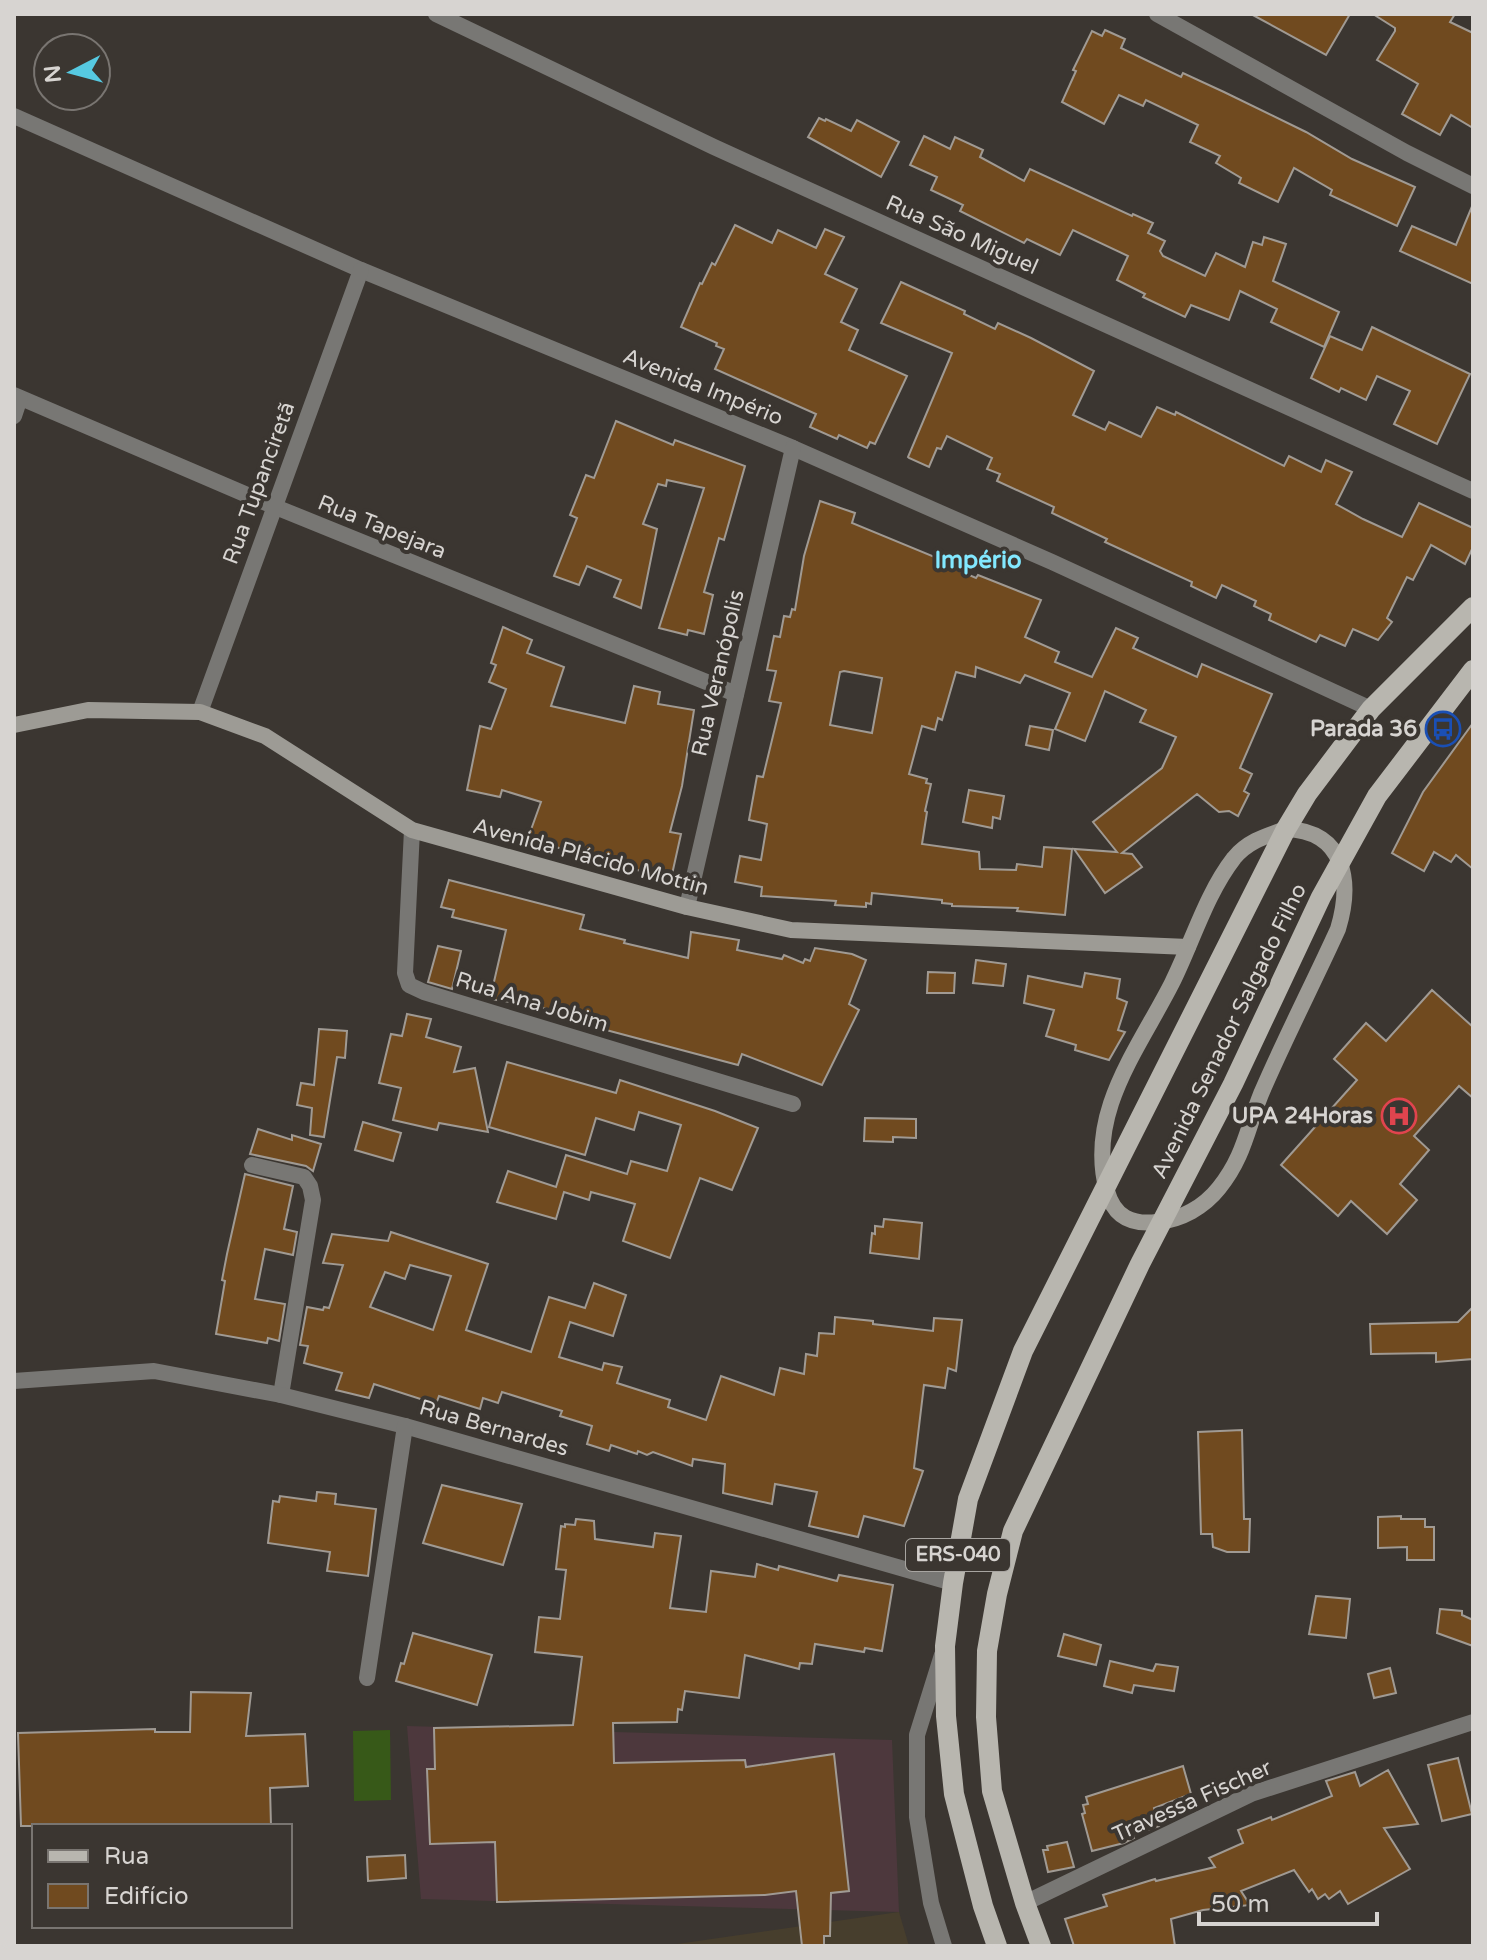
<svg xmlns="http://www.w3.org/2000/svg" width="1487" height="1960" font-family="'Varela Round',sans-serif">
	<rect width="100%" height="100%" fill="#3b3631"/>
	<path fill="#473e2d" d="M899 1912 909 1946H663Z"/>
	<path fill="#4d383d" d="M407 1726 892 1740 899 1912 421 1899Z"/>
	<path fill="#375918" d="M390 1730 391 1800 354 1801 353 1731Z"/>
	<g fill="#704a1f" stroke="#a09a93" stroke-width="2" fill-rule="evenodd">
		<path d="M1251 14H1350L1326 55Z"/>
		<path d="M1373 14H1455L1450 22 1473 33V128L1451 115 1440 135 1402 114 1418 84 1377 60 1395 31V28Z"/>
		<path d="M1105 30 1125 39 1121 48 1181 77 1183 73 1224 92 1306 132 1352 159 1415 187 1397 226 1330 195 1332 190 1294 168 1278 202 1239 183 1241 178 1216 163 1220 156 1190 142 1198 125 1146 100 1143 106 1119 95 1104 124 1062 102 1076 71 1073 70 1092 31 1102 36Z"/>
		<path d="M819 118 825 121 826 119 851 131 857 120 899 142 881 177 808 137Z"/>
		<path d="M924 136 950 149 955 137 983 150 980 157 1024 181 1030 169 1132 216 1133 214 1153 223 1148 233 1165 241 1160 251 1163 256 1205 276 1216 253 1245 267 1253 242 1262 245 1264 237 1286 244 1273 281 1339 312 1324 347 1271 322 1277 309 1240 291 1229 320 1191 305 1185 317 1143 297 1145 294 1117 280 1128 256 1073 230 1060 255 1027 239 1024 243 960 211 963 205 931 190 937 177 910 165Z"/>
		<path d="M1473 204V284L1400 251 1412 226 1456 245Z"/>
		<path d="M735 225 772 243 778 230 816 248 825 229 844 237 825 274 857 289 841 322 858 330 849 350 907 376 875 444 870 442 867 448 839 435 837 439 810 427 816 414 715 369 724 349 716 346 717 343 681 327 700 283 702 284 712 263 715 265Z"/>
		<path d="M901 282 965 311 964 314 995 329 998 323 1031 338 1094 371 1073 415 1105 430 1109 422 1141 437 1157 407 1175 415 1176 412 1284 466 1289 456 1321 472 1326 460 1352 472 1336 504 1363 519 1402 537 1419 503 1473 528V547L1465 564 1431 545 1413 580 1407 577 1387 618 1392 622 1378 640 1353 629 1345 646 1320 635 1316 642 1269 620 1271 614 1254 606 1256 601 1222 585 1216 598 1191 586 1192 582 1105 542 1107 539 1052 513 1054 507 997 481 1000 474 987 469 992 458 947 436 941 449 937 448 929 467 909 458 908 457 952 353 881 323Z"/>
		<path d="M1372 327 1470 374 1437 444 1394 424 1410 391 1377 376 1366 400 1341 388 1339 392 1311 378 1330 336 1362 350Z"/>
		<path d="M616 421 673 445 675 440 745 466 724 540 719 538 704 592 713 595 704 634 688 630 687 635 659 628 704 488 667 480 666 486 658 484 643 524 657 529 641 608 614 597 621 580 587 566 579 585 554 576 577 518 570 515 586 475 594 478Z"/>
		<path d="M820 501 855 513 852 523 942 560 941 563 976 578 978 575 1041 600 1025 637 1059 652 1055 662 1092 677 1116 628 1138 638 1133 648 1197 677 1202 664 1272 694 1240 768 1252 774 1244 791 1249 794 1238 816 1229 811 1219 812 1197 794 1122 853 1132 854 1142 867 1105 893 1074 849 1117 852 1093 822 1162 768 1176 737 1140 722 1146 710 1105 691 1085 741 1055 729 1070 693 1025 675 1020 683 976 667 975 677 956 672 942 720 938 718 935 730 922 726 909 774 927 779 926 783 931 784 925 811 927 812 922 844 979 852 980 869 1016 870 1017 864 1042 867 1044 847 1072 849 1065 915 1017 911 1018 908 952 906V904L942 903V900L872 893 871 904 866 903V907L835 905 836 901 761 896 762 887 735 882 740 856 761 860 767 824 749 820 757 776 763 777 781 703 769 701 776 671 767 670 774 636 780 637 784 616 790 617 792 609 795 610 804 556ZM844 671 882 678 872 733 830 725 840 672Z"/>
		<path d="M503 627 532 640 527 653 564 667 551 706 625 723 634 686 660 692 658 704 694 710 682 786 670 832 681 834 671 879 584 856 528 838 541 802 502 790 500 797 467 790 480 726 491 729 506 689 489 682 496 665 491 663Z"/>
		<path d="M1473 723V869L1456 855 1451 862 1434 852 1424 871 1392 853 1423 792Z"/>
		<path d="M1030 726 1053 730 1049 750 1026 745Z"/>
		<path d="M969 790 1004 796 1000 819 993 817 992 828 963 822Z"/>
		<path d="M449 880 584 915 580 929 625 940 624 943 688 958 691 932 739 940 737 950 782 959 784 955 803 963 805 959 810 961 815 948 852 954 866 960 849 1004 859 1010 822 1085 742 1054 738 1065 591 1026 592 1020 530 1005 490 999 506 930 452 917 454 910 441 907Z"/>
		<path d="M438 946 461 951 452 989 428 982Z"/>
		<path d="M976 960 1006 964 1003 986 973 983Z"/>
		<path d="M928 972 955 973 954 993H927Z"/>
		<path d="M1085 973 1120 979 1117 998 1127 1002 1118 1030 1125 1032 1109 1060 1075 1050 1076 1045 1046 1036 1054 1010 1024 1003 1028 976 1082 987Z"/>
		<path d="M1432 990 1473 1027V1098L1459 1086 1414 1136 1429 1150 1400 1184 1417 1200 1387 1234 1351 1201 1338 1216 1281 1165 1357 1080 1334 1059 1366 1023 1386 1041Z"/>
		<path d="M407 1014 431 1019 426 1037 461 1047 454 1072 475 1068 488 1132 439 1123 437 1130 393 1120 401 1088 379 1083 391 1034 402 1036Z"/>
		<path d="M319 1029 347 1031 345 1058 337 1057 324 1137 310 1135 312 1108 297 1105 301 1083 314 1085Z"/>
		<path d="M507 1062 616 1093 620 1080 715 1111 758 1128 732 1190 700 1178 670 1258 623 1241 635 1204 591 1192 589 1200 564 1192 556 1219 497 1202 508 1171 556 1187 566 1155 627 1174 631 1161 667 1171 681 1125 639 1112 634 1130 596 1118 585 1155 489 1127Z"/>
		<path d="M865 1118 916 1119V1138L893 1137V1142L864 1141Z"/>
		<path d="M363 1122 401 1133 393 1161 355 1150Z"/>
		<path d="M258 1129 292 1140V1135L321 1144 313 1171 306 1166 250 1154Z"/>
		<path d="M245 1174 293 1186 284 1229 297 1232 293 1255 265 1249 255 1299 285 1304 279 1341 268 1338 267 1343 216 1334 225 1281 222 1280 227 1254Z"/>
		<path d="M884 1219 922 1223 919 1259 870 1253 872 1233 875 1234V1226L883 1227Z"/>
		<path d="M391 1232 488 1264 466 1330 531 1352 549 1297 585 1308 594 1283 626 1295 613 1336 570 1322 559 1357 602 1370 604 1363 622 1367 617 1383 670 1400 668 1407 706 1420 721 1376 774 1395 780 1368 804 1374 806 1354 817 1356 819 1333 834 1334 835 1317 873 1321V1324L933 1331 934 1318 962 1320 956 1371 948 1368 945 1388 924 1385 914 1468 923 1471 904 1526 864 1516 858 1537 809 1526 817 1492 775 1484 772 1504 723 1493 725 1464 693 1459 692 1466 653 1452 647 1455 638 1451 637 1454 611 1445 609 1451 587 1444 592 1426 560 1416 562 1411 502 1392 498 1403 483 1398 480 1409 439 1396 436 1404 374 1384 369 1398 336 1390 342 1373 304 1363 308 1346 300 1345 307 1307 323 1310 324 1307 329 1308 343 1265 323 1263 332 1234 388 1241ZM410 1265 451 1276 433 1330 370 1307 385 1272 405 1279Z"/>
		<path d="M1473 1307V1359L1436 1362V1353L1371 1354 1370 1324 1458 1322Z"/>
		<path d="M1242 1430 1244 1519H1250L1249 1552H1227L1213 1547 1212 1534H1201L1198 1432Z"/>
		<path d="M442 1485 522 1504 503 1565 423 1543Z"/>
		<path d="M317 1492 336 1494 335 1504 376 1509 368 1576 327 1571 330 1552 268 1543 273 1501 279 1502 280 1496 316 1501Z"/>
		<path d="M1401 1516V1519H1425V1527H1434V1560H1407V1547L1378 1548V1517Z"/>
		<path d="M576 1519 594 1521 595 1539 653 1547 655 1533 681 1536 670 1608 706 1612 711 1571 755 1577 757 1564 778 1570 779 1566 837 1581 839 1575 893 1585 882 1651 865 1648 864 1652 815 1644 812 1664 800 1663 799 1669 745 1655 739 1698 685 1691 682 1710 678 1709 677 1722 613 1723 614 1763 745 1760 746 1767 834 1754 849 1891 831 1893 830 1936H824V1946H802L796 1891 765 1895 497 1902 495 1842 430 1844 427 1769H435L434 1728 573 1725 582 1657 535 1652 539 1617 560 1619 566 1570 556 1569 561 1526 565 1527V1524L575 1525Z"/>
		<path d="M1316 1596 1350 1599 1346 1638 1309 1634Z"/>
		<path d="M1440 1609 1462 1611V1615L1473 1620V1646L1437 1633Z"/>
		<path d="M413 1633 492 1655 477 1705 396 1681 401 1663 404 1664Z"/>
		<path d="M1064 1634 1101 1645 1096 1665 1058 1656Z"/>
		<path d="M1110 1661 1153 1671 1156 1664 1178 1667 1174 1691 1134 1685 1132 1693 1104 1686Z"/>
		<path d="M1390 1668 1396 1693 1374 1698 1368 1674Z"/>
		<path d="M191 1692 251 1693 246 1736 305 1734 308 1786 270 1788 271 1826H21L18 1733 155 1729V1732H190Z"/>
		<path d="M1458 1758 1472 1814 1442 1821 1428 1765Z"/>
		<path d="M1183 1766 1191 1794 1154 1808 1159 1826 1133 1835 1134 1838 1124 1843 1092 1851 1082 1814 1085 1813 1083 1805 1088 1804 1086 1797Z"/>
		<path d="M1388 1770 1418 1824 1384 1828 1410 1869 1348 1904 1340 1891 1329 1899 1325 1894 1318 1899 1312 1889 1309 1892 1294 1870 1241 1891 1250 1905 1203 1910 1171 1919 1175 1946H1074L1065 1919 1107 1906 1103 1895 1155 1879 1156 1881 1215 1867 1209 1858 1243 1843 1238 1830 1271 1817 1272 1820 1332 1796 1326 1781 1355 1772 1360 1786Z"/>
		<path d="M1067 1842 1074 1867 1048 1872 1043 1850H1048L1047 1846Z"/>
		<path d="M405 1855 406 1878 368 1881 367 1857Z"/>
	</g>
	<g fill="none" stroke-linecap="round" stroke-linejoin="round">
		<g stroke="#787774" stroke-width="16">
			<path d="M436 14 714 147 1473 491"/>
			<path d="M1157 14 1407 153 1473 186"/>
			<path d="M14 116 361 270 793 448 1052 562 1371 709"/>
			<path d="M14 395 273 506 736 694"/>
			<path d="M14 416 20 398"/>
			<path d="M200 712 361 270"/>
			<path d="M412 830 405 973 409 985 424 992 793 1104"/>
			<path d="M687 907 793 448"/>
			<path d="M252 1165 304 1177 310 1186 313 1200 281 1395"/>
			<path d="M14 1381 154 1371 281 1395 405 1426 953 1583"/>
			<path d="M942 1655 917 1735V1817L931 1903 944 1946"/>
			<path d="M367 1678 405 1426"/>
			<path d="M1025 1903 1251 1794 1473 1722"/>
		</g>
		<g stroke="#9d9b95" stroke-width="16">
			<path d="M14 725 88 710 200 712 265 736 412 830 687 907 791 930 1188 947"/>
			<path d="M1286 829C1346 831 1352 883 1338 929 1313 984 1285 1038 1261 1094 1247 1129 1244 1157 1219 1188 1204 1207 1181 1220 1157 1222 1132 1225 1114 1217 1107 1191 1086 1113 1138 1050 1172 983 1192 943 1206 894 1234 858 1248 841 1266 836 1286 829Z"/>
		</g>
		<g stroke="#b8b6af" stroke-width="20">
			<path d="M997 1946 983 1906 954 1794 946 1716 945 1646 953 1583 968 1499 1023 1351 1286 829 1307 794 1371 709 1473 607"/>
			<path d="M1041 1946 1025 1903 992 1791 986 1717 987 1651 997 1594 1013 1531 1140 1264 1233 1084 1321 897 1377 796 1473 670"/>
		</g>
	</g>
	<defs>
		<g id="bus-ring" transform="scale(1.8)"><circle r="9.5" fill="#3b3631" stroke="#1a4fb4" stroke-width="1.5"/><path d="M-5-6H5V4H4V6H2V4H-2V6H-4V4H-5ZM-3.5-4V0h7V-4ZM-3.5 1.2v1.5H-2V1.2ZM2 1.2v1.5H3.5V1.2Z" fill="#1a4fb4"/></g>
		<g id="hospital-ring" transform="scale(1.8)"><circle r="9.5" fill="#3b3631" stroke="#e0444e" stroke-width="1.5"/><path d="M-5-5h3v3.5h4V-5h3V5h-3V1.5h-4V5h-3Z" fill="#e0444e"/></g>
	</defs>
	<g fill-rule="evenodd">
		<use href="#bus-ring" x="1443" y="729"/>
		<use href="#hospital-ring" x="1399" y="1116"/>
	</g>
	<g text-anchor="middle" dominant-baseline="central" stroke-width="8" stroke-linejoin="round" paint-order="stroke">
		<rect fill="#3b3631" stroke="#a8a5a1" stroke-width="2" x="906" y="1539" width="104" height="32" rx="6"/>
		<g font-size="20" font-weight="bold" fill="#d7d4d1">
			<text x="958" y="1555">ERS-040</text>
		</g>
		<g font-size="22" fill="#d7d4d1" stroke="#3b3631">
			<text transform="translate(962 235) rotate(24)">Rua São Miguel</text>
			<text transform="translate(703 387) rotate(22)">Avenida Império</text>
			<text transform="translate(259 483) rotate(-70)">Rua Tupanciretã</text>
			<text transform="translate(382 527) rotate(22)">Rua Tapejara</text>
			<text transform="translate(718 673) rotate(-77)">Rua Veranópolis</text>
			<text transform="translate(591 857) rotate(15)">Avenida Plácido Mottin</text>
			<text transform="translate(532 1002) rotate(17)">Rua Ana Jobim</text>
			<text transform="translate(1229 1031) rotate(-64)">Avenida Senador Salgado Filho</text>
			<text transform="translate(494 1428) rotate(16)">Rua Bernardes</text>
			<text transform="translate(1192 1801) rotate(-24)">Travessa Fischer</text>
		</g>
		<g font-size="22" font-weight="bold" fill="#d7d4d1" stroke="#3b3631" text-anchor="end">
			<text x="1417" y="729">Parada 36</text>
			<text x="1373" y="1116">UPA 24Horas</text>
		</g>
		<g font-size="24" font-weight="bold" fill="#82e8ff" stroke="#3b3631">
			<text x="978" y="560">Império</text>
		</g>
	</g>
	<rect width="1487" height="1960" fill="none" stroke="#d7d4d1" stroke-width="32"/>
	<rect x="32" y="1824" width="260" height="104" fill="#3b3631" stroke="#797571" stroke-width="2"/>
	<rect x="48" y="1850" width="40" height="12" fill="#b8b6af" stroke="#797571" stroke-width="2"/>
	<text x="104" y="1864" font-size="24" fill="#d7d4d1">Rua</text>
	<rect x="48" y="1884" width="40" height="24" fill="#704a1f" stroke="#797571" stroke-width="2"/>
	<text x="104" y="1904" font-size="24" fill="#d7d4d1">Edifício</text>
	<g transform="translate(72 72) rotate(264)"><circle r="38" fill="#3b3631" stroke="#797571" stroke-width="2"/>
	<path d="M0-6L14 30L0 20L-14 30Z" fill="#56c9e1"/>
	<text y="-12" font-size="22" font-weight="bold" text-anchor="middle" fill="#d7d4d1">N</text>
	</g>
	<path d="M1199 1912v12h178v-12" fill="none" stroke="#d7d4d1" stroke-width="4"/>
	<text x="1211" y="1912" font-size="24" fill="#d7d4d1" stroke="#3b3631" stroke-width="6" paint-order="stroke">50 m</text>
</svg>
